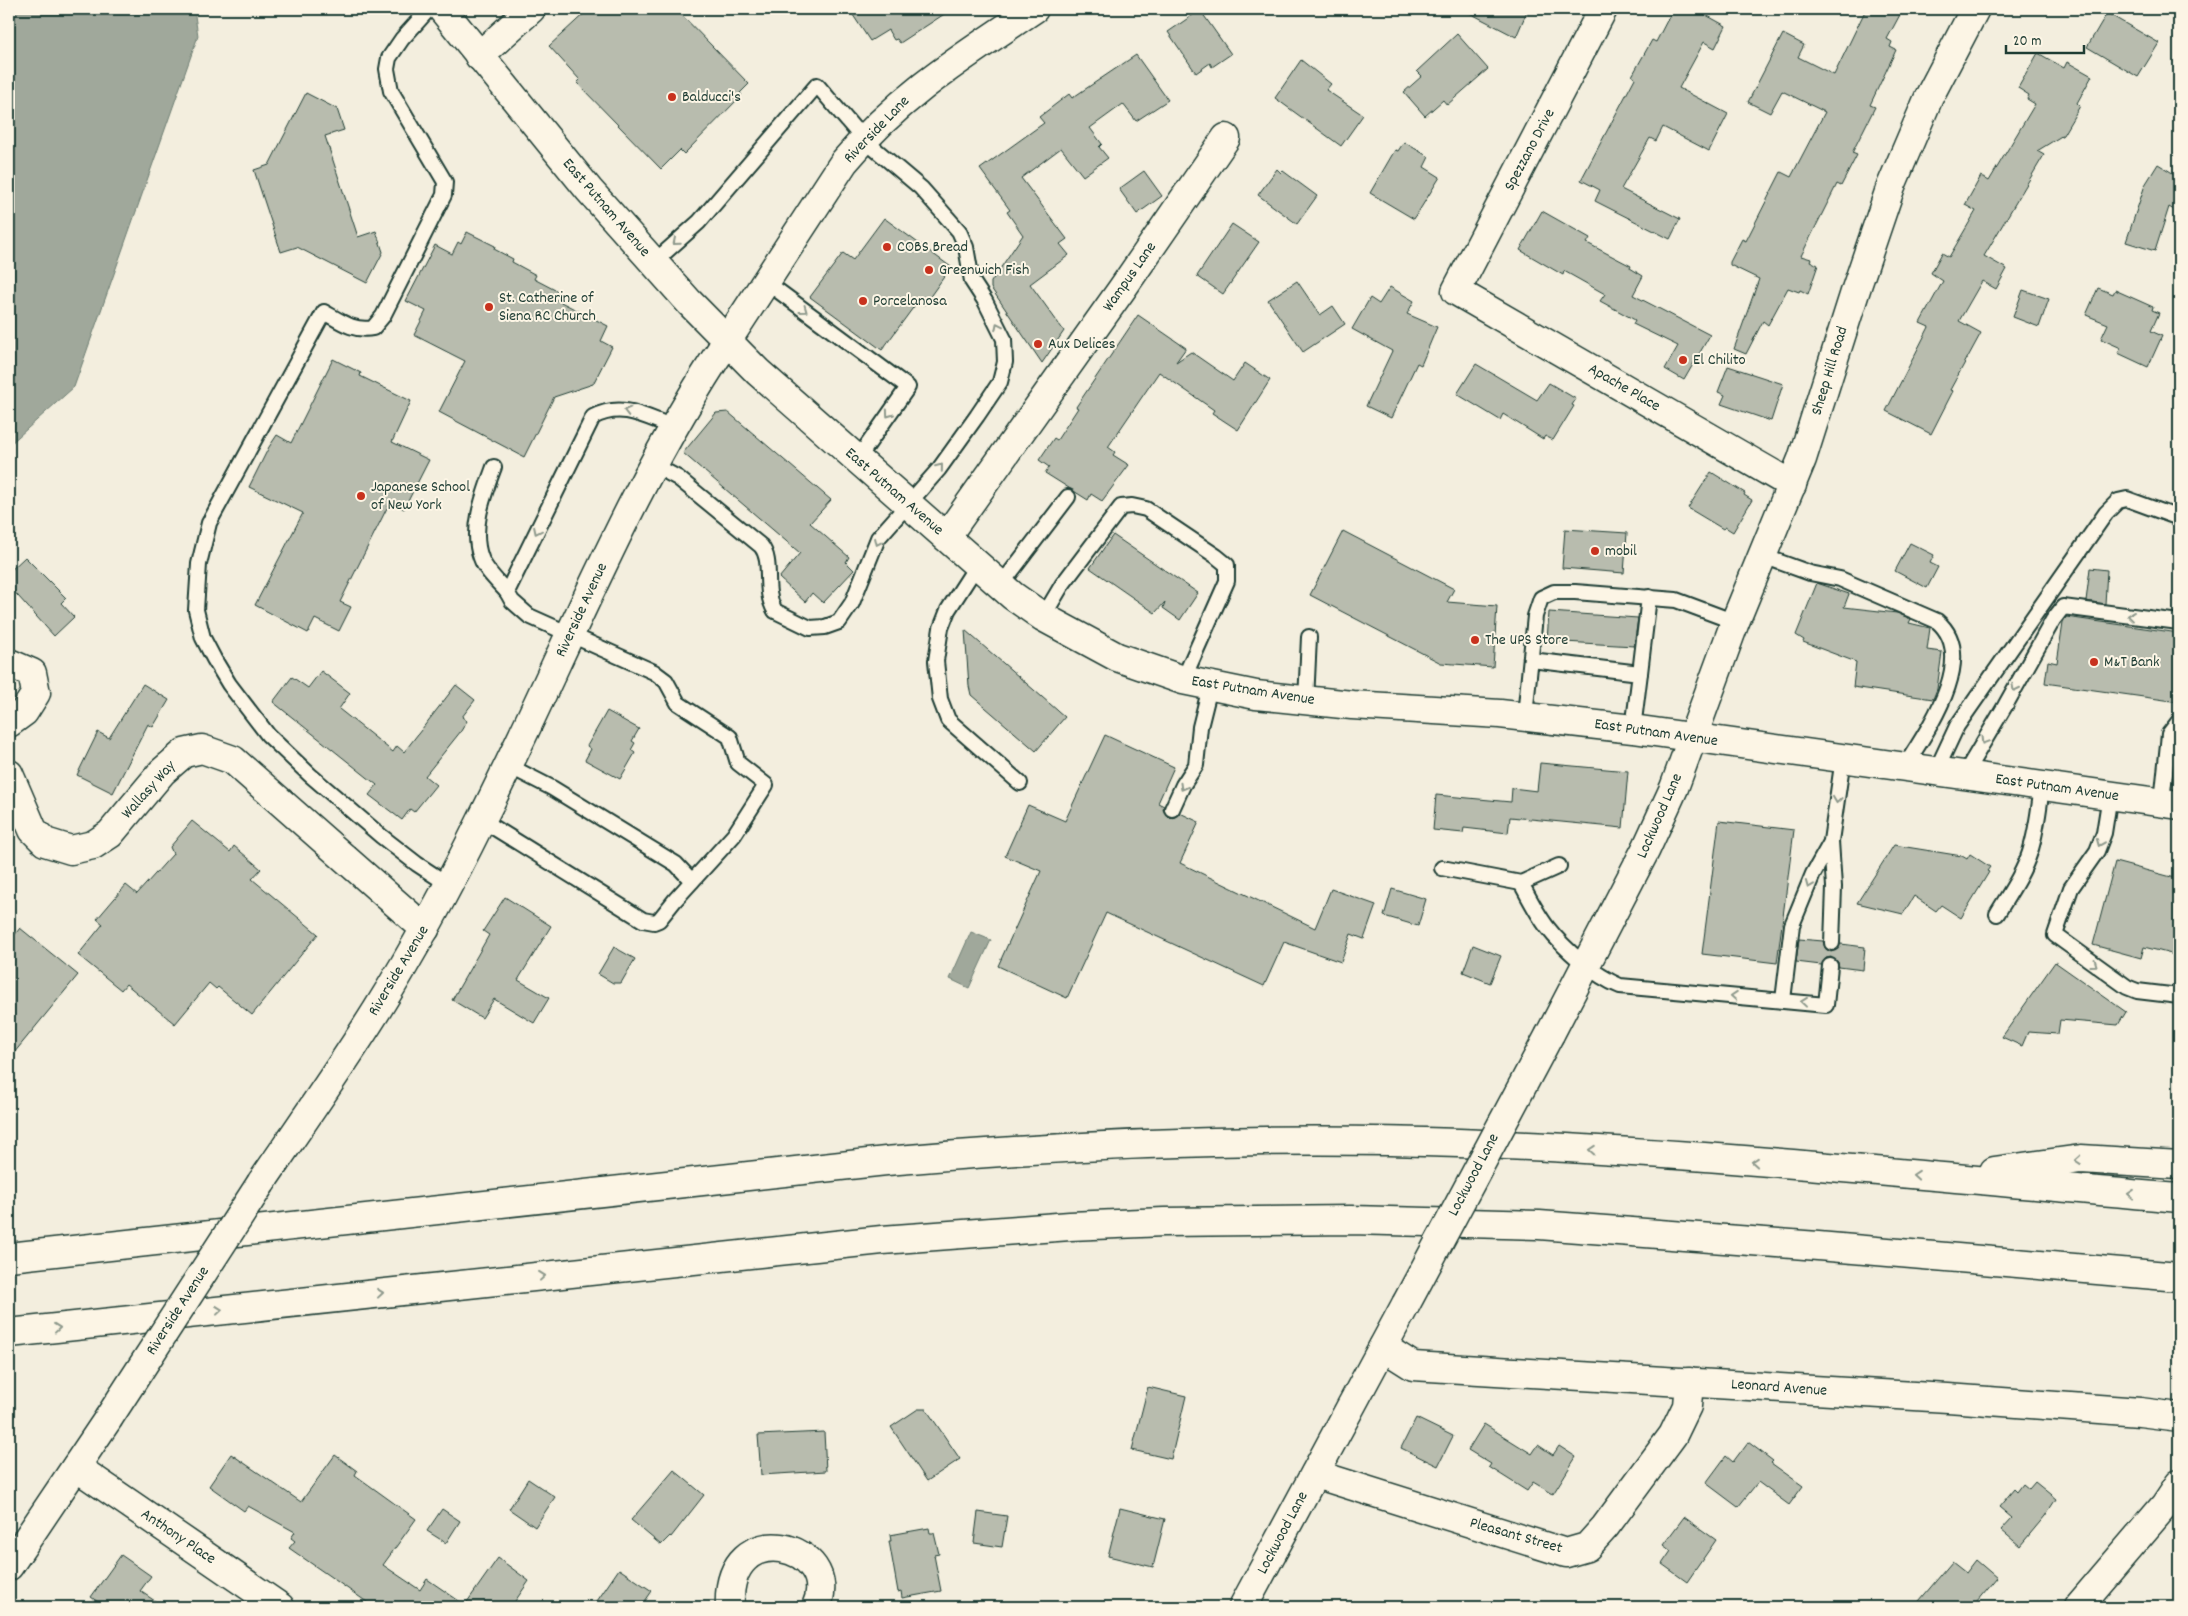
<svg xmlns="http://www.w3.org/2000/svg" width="2188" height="1616" font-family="Dekko,sans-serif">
	<rect width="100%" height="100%" fill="#f3eede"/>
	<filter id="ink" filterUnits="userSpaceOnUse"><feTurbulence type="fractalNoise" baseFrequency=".02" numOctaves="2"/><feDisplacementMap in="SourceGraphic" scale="10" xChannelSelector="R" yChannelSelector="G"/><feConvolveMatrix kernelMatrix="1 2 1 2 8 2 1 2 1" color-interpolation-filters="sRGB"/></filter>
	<g filter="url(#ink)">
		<g fill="#a0a89b" stroke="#6c7d72">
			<path d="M9 9H194L198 36 74 387 9 445Z"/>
			<path d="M971 932 991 940 969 988 950 979Z"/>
		</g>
		<g fill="#b8bcae" stroke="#1f3d34">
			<path d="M589 9H676L749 84 740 93 742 95 684 154 680 150 661 169 577 83 580 80 549 46Z"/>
			<path d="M849 9H952L900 43 897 39 894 40 888 30 870 41Z"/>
			<path d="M1462 9H1528L1516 37Z"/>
			<path d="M1673 9H1695L1726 26 1715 48 1704 42 1679 88 1728 114 1709 151 1663 127 1656 141 1650 138 1621 189 1680 219 1670 239 1595 201 1600 190 1581 180 1635 78 1632 76 1652 40 1656 42Z"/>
			<path d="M1866 9H1903L1887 39 1892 42 1890 47 1896 50 1870 105 1875 107 1852 153 1857 155 1841 186 1837 184 1801 256 1811 259 1810 261 1818 265 1808 294 1800 290 1799 292 1788 288 1768 325 1763 321 1746 354 1734 349 1759 279 1730 265V262L1742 239 1746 241 1781 172 1791 177 1825 112 1782 91 1770 113 1748 102 1783 34 1804 45 1798 57 1834 75Z"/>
			<path d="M1200 10 1231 54 1212 67 1210 63 1196 73 1168 32Z"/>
			<path d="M2107 13 2159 43 2138 77 2087 47Z"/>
			<path d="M1457 34 1488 69 1447 105 1443 100 1425 116 1404 92 1422 76 1417 71Z"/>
			<path d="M2038 53 2064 68 2067 62 2092 76 2077 103 2080 106 2063 135 2037 151 2044 155 1984 256 2007 269 1996 289 1982 281 1959 321 1981 333 1950 390 1953 391 1931 434 1886 411 1929 327 1920 323 1943 281 1931 273 1942 253 1949 257 1976 211 1965 205 1981 176 1989 181 2035 104 2027 99 2029 95 2018 88Z"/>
			<path d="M1136 55 1168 100 1136 121 1123 104 1090 128 1102 144 1099 147 1108 158 1083 176 1061 148 1021 178 1067 239 1060 244 1069 255 1030 284 1064 331 1042 363 991 288V282L1023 235 1007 212 1010 210 980 169 1044 123 1039 117 1069 94 1072 98Z"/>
			<path d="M1301 60 1331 84 1326 90 1363 115 1341 146 1275 98Z"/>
			<path d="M306 93 337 109 344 130 325 136 358 237 376 231 383 252 367 283 297 247 281 252 254 170 269 165Z"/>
			<path d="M1404 142 1429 157 1424 167 1440 177 1414 219 1370 193 1395 150 1398 151Z"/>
			<path d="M2158 164 2179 177V213L2169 207 2155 251 2126 242 2145 185Z"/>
			<path d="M1277 169 1281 173 1283 171 1317 196 1297 224 1258 195Z"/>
			<path d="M1144 171 1162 196 1137 214 1119 189Z"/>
			<path d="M1542 211 1590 238 1587 243 1631 266 1630 268 1643 276 1633 295 1710 335 1684 380 1665 369 1678 346 1633 324 1635 320 1600 301 1605 294 1564 271 1563 275 1520 250Z"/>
			<path d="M884 218 951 267 924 305 918 301 882 350 810 297 843 253 853 260Z"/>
			<path d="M1232 224 1259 242 1223 294 1197 276Z"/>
			<path d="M467 232 495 246 494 249 513 259 512 262 536 275 534 279 557 291 553 298 608 326 601 341 612 347 593 384 554 397 524 457 439 412 465 361 414 335 426 311 406 301 435 245 452 254 458 242 461 244Z"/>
			<path d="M1297 281 1320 315 1333 306 1345 324 1303 352 1268 300Z"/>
			<path d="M1390 287 1414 301 1407 314 1437 327 1421 365 1417 363 1391 418 1366 406 1392 351 1352 329 1370 298 1379 304Z"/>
			<path d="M2098 288 2113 294 2115 290 2153 307 2152 310 2159 313 2151 331 2162 336 2148 367 2118 353 2121 348 2101 339 2108 324 2086 315Z"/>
			<path d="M2023 290 2049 299 2039 327 2013 317Z"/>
			<path d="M1138 315 1186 348 1176 362 1191 352 1233 381 1245 363 1270 380 1238 430 1212 413 1214 410 1159 372 1108 447 1115 452 1113 455 1129 465 1102 501 1091 494 1088 500 1045 473 1049 467 1039 460 1054 438 1057 440 1078 408 1076 407Z"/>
			<path d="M333 359 361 373 360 376 411 401 392 442 429 460 404 509 390 502 340 602 351 607 339 631 315 619 308 633 255 605 303 513 249 487 269 447 277 435 291 443Z"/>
			<path d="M1476 364 1537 400 1549 383 1576 399 1572 405 1574 406 1553 440 1545 436 1543 439 1503 414 1500 420 1457 394Z"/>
			<path d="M1728 366 1783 384 1771 421 1721 404 1725 395 1718 392Z"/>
			<path d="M728 412 831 500 810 523 849 557 846 562 854 570 823 603 812 593 805 602 779 578 800 553 683 453 716 413Z"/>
			<path d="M1711 472 1745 493 1744 495 1752 500 1733 532 1725 527 1723 529 1688 508Z"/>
			<path d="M1565 529 1627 533 1624 573 1562 568Z"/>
			<path d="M1343 531 1454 589 1447 602 1497 606 1493 667 1441 663 1310 595Z"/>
			<path d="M1113 535 1198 593 1180 620 1163 608 1165 602 1155 613 1090 568Z"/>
			<path d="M1910 543 1934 555 1930 563 1938 567 1927 588 1895 571Z"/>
			<path d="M25 557 66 598 61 603 74 617 54 636 9 586V572Z"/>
			<path d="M2090 568 2107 570 2105 604 2086 601Z"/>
			<path d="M1817 583 1849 594 1844 607 1897 613 1911 619 1909 623 1930 628 1927 650 1942 652 1937 689 1933 699 1853 687 1856 662 1803 642 1804 640 1796 635Z"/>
			<path d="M1549 612 1638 618 1634 646 1547 641Z"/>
			<path d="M2066 617 2179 633V702L2045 683 2048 661 2057 663 2063 622Z"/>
			<path d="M965 630 1065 717 1036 751 971 695 969 686Z"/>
			<path d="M321 671 350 693 339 709 393 752 397 746 404 752 456 685 475 700 462 717 467 721 461 731 425 776 436 785 414 812 410 809 402 820 369 795 377 785 273 702 292 677 308 688Z"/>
			<path d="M143 684 169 700 153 727 148 724 113 793 77 775 98 732 109 738Z"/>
			<path d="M607 711 639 729 632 741 635 743 631 750 635 753 620 779 585 760 591 749 587 746Z"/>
			<path d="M1105 735 1174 767 1158 803 1164 806 1163 810 1168 817 1173 818 1180 813 1199 822 1180 863 1315 928 1331 889 1376 905 1364 939 1351 934 1341 962 1284 942 1264 986 1106 913 1067 998 998 966 1041 871 1005 856 1028 805 1065 821Z"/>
			<path d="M1540 763 1628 771 1623 828 1510 817 1508 833 1464 828 1463 833 1433 830 1436 795 1511 802 1512 788 1537 791Z"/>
			<path d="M192 821 230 852 234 846 261 869 252 879 318 934 252 1015 218 987 216 989 209 983 175 1024 126 984 121 990 78 955 103 924 97 919 126 885 137 894 173 854 170 847Z"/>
			<path d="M1719 821 1794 830 1777 963 1702 954Z"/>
			<path d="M1894 845 1962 856 1967 859 1970 854 1990 867 1987 871 1989 872 1961 918 1941 905 1936 911 1914 896 1903 914 1857 903Z"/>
			<path d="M2115 862 2179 879V956L2144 947 2141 958 2093 945Z"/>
			<path d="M1392 889 1426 899 1418 926 1384 916Z"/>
			<path d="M505 897 551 926 518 980 549 998 534 1023 494 999 482 1018 452 1000 489 935 483 931Z"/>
			<path d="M20 928 78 975 9 1059V942Z"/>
			<path d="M1799 939 1823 941 1825 948 1831 952 1836 950 1841 944 1865 947 1863 970 1839 967 1838 962 1831 957 1826 958 1821 965 1796 962Z"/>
			<path d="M1473 945 1501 956 1490 983 1463 972Z"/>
			<path d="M614 947 635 959 621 983H613L598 974Z"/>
			<path d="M2055 962 2126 1012 2118 1025 2060 1020 2058 1034 2028 1032 2022 1046 2002 1037Z"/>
			<path d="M1148 1387 1186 1396 1171 1459 1132 1450Z"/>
			<path d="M918 1409H926L960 1459 927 1481 891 1427Z"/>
			<path d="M1416 1418 1453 1436 1438 1466 1401 1448Z"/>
			<path d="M1484 1424 1532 1454 1538 1445 1553 1455 1559 1446 1576 1457 1553 1494 1533 1482 1527 1491 1489 1467 1491 1464 1468 1450Z"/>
			<path d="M824 1432 826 1471 761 1475 758 1435Z"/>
			<path d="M1748 1442 1773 1461 1771 1463 1803 1486 1789 1505 1758 1482 1738 1507 1706 1483 1726 1456 1733 1462Z"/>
			<path d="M231 1454 301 1502 335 1455 357 1471 355 1475 416 1519 383 1565 420 1590 427 1579 465 1605 498 1558 529 1581 511 1607H374L289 1548 295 1541 291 1538 295 1532 248 1506 244 1511 209 1486Z"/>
			<path d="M674 1470 704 1495 671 1537 670 1536 661 1545 631 1520Z"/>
			<path d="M528 1479 555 1497 535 1527 509 1509Z"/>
			<path d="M2035 1482 2056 1499 2045 1516 2020 1546 2001 1530 2012 1518 1999 1507 2014 1489 2017 1492 2023 1484 2029 1489Z"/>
			<path d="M1120 1508 1165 1519 1153 1567 1108 1556Z"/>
			<path d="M442 1509 460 1521 446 1543 427 1531Z"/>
			<path d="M978 1512 1007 1516 1002 1547 974 1543Z"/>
			<path d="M1684 1517 1716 1540 1687 1582 1662 1564 1671 1551 1663 1545Z"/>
			<path d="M929 1528 930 1533H934L939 1554 934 1555 941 1591 902 1598 901 1591 898 1592 889 1541H891L890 1535Z"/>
			<path d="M121 1555 151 1576 140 1591 164 1607H105L91 1597Z"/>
			<path d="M1976 1560 1997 1578 1973 1607H1914L1952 1562 1966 1573Z"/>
			<path d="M619 1569 652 1591 641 1607H593Z"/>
		</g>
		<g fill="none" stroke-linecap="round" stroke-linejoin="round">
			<g stroke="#1f3d34" stroke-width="18">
				<g id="service">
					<path d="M429 9 402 39 389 58 387 69 391 91 445 182 444 195 383 316 373 328C354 332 340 321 324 312L209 523 199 564 196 610 203 638 214 659 229 684 268 735 310 775 381 836 417 864 449 885"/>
					<path d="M765 281 908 387 857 460"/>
					<path d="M652 464 678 478 761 546C774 562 762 589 775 611L810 628 825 627 839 622 852 603 878 538 939 469 977 416 1000 382 1005 362 1004 339 985 301 972 281 966 247 959 231 921 188 863 139 817 85 699 222 653 263"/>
					<path d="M494 467C484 494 470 529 481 558 485 570 498 582 507 592"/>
					<path d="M1763 556 1810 573 1840 579 1937 621C1980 657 1926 732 1905 766"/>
					<path d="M977 565 948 610 941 628 936 661 940 699 948 720 1020 783"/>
					<path d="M1001 585 1068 497"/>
					<path d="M1043 617 1062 585 1121 507 1132 506 1146 509 1216 556 1227 565V581L1183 680"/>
					<path d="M1531 660 1640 673 1633 729"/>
					<path d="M1640 673 1649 597"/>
					<path d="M1306 701 1309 637"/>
					<path d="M1525 716 1535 616 1541 598 1554 592H1575L1676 600 1735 622"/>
					<path d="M509 766 552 788 676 864 692 881"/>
					<path d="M1936 771 1957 726 2106 513 2118 501 2127 499 2179 518"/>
					<path d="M1964 775 2005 706 2053 620 2063 607 2179 622"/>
					<path d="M2110 795 2104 833 2097 851 2071 888 2055 935 2127 987 2137 991 2179 996"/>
					<path d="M2162 802 2169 734 2179 721"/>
					<path d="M1172 809 1183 785 1196 765 1200 727 1210 687"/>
					<path d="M482 820 643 920 654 922 659 920 675 900 734 835 766 785 738 763 730 737 678 703 666 681 654 672 529 616 512 601 507 592 593 417C622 402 644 416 673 427"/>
					<path d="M1442 868 1521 883 1559 866"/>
					<path d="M1521 883C1529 898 1537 914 1547 927 1564 949 1595 976 1620 986L1826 1005 1830 966"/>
					<path d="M1997 914C2009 894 2023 874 2030 852 2037 830 2039 808 2042 786"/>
					<path d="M1832 943 1834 887 1831 841 1843 758"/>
					<path d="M1783 1000 1792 925 1813 874 1831 842"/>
				</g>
			</g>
			<g stroke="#1f3d34" stroke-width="31">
				<g id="minor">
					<path d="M1603 9 1456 291 1792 485"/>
					<path d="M479 56 531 9"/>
					<path d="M727 341 844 162C899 96 964 56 1034 9"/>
					<path d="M946 537 1122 289 1226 138"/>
					<path d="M9 663 32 673 36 693 24 712 9 723"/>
					<path d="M9 774 33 830 45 842 71 850 93 845 110 834 162 772 184 753 202 749 233 760 425 929"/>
					<path d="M1550 1034 1646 849 1674 788 1735 622 1802 459 1856 289 1891 186 1929 97 1975 9"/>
					<path d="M1383 1347 1413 1366 1948 1398 2140 1412 2179 1417"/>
					<path d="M76 1467 280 1607"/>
					<path d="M1315 1474 1566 1553 1587 1547 1605 1527 1673 1435 1687 1406 1689 1382"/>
					<path d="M730 1607C725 1512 844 1545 816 1607"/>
					<path d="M1243 1607 1406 1304"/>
					<path d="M2078 1607 2165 1505 2179 1484"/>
				</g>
			</g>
			<g stroke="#1f3d34" stroke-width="31">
				<g id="tertiary">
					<path d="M261 1183C300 1126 340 1069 377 1010 415 949 450 884 482 819 563 659 627 490 727 341"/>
					<path d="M9 1566 108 1419"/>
				</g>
			</g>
			<g stroke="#1f3d34" stroke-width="31">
				<path id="primary" d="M442 9 589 190 689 302 758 372 1013 596 1043 617 1117 657 1183 680 1256 695 1352 705 1500 714 1633 729 2179 805"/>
			</g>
			<g stroke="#1f3d34" stroke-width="31">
				<g id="motorway">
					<path d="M1994 1171 2081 1159 2179 1165"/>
					<path d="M9 1257 886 1161C1076 1144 1268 1136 1459 1143 1699 1152 1939 1177 2179 1198"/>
					<path d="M9 1333 882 1240 1070 1226 1164 1222 1351 1220 1539 1225 1818 1246 2179 1277"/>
				</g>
			</g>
			<use href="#service" stroke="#fcf5e5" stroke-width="14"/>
			<use href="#minor" stroke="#fcf5e5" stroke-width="28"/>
			<use href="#tertiary" stroke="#fcf5e5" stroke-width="28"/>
			<use href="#primary" stroke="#fcf5e5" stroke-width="28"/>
			<use href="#motorway" stroke="#fcf5e5" stroke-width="28"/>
			<g stroke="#1f3d34" stroke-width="31" stroke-linecap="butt">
				<path id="minor-bridge" d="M1406 1304 1550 1034"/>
			</g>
			<g stroke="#1f3d34" stroke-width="31" stroke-linecap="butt">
				<path id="tertiary-bridge" d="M108 1419 261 1183"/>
			</g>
			<use href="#minor-bridge" stroke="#fcf5e5" stroke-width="28"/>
			<use href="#tertiary-bridge" stroke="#fcf5e5" stroke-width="28"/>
		</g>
		<defs><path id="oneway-chevron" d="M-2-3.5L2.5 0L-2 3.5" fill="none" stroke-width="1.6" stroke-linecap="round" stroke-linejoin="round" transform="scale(1.25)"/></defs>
		<g stroke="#8e998c">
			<use href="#oneway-chevron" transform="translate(676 242) rotate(139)"/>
			<use href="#oneway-chevron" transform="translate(804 310) rotate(36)"/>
			<use href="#oneway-chevron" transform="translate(998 326) rotate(-116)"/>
			<use href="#oneway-chevron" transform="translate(627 411) rotate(-166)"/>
			<use href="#oneway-chevron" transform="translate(889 414) rotate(125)"/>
			<use href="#oneway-chevron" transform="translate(940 467) rotate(-51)"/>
			<use href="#oneway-chevron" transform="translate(537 531) rotate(116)"/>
			<use href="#oneway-chevron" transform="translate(878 542) rotate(115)"/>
			<use href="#oneway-chevron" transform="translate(2131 616) rotate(-173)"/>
			<use href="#oneway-chevron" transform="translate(2015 688) rotate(117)"/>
			<use href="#oneway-chevron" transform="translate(1984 741) rotate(121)"/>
			<use href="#oneway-chevron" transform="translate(1183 787) rotate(120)"/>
			<use href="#oneway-chevron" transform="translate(1837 800) rotate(98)"/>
			<use href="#oneway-chevron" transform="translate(2100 843) rotate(112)"/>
			<use href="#oneway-chevron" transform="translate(1809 885) rotate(112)"/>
			<use href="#oneway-chevron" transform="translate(2094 964) rotate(36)"/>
			<use href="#oneway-chevron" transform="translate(1734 996) rotate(-176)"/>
			<use href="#oneway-chevron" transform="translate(1804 1002) rotate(-174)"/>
			<use href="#oneway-chevron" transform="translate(1592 1150) rotate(-176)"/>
			<use href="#oneway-chevron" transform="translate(2078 1160) rotate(176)"/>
			<use href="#oneway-chevron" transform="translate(1755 1162) rotate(-175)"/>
			<use href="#oneway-chevron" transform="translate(1916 1175) rotate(-175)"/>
			<use href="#oneway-chevron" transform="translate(2131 1194) rotate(-175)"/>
			<use href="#oneway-chevron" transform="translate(542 1276) rotate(-6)"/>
			<use href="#oneway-chevron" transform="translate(380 1293) rotate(-6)"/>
			<use href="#oneway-chevron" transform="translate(219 1310) rotate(-6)"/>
			<use href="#oneway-chevron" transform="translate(57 1328) rotate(-6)"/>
		</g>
	</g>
	<g fill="#c8321e" stroke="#fcf5e5" stroke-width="2">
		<circle cx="672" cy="97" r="5"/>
		<circle cx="887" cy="247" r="5"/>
		<circle cx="929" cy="270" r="5"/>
		<circle cx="863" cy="301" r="5"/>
		<circle cx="489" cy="307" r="5"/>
		<circle cx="1038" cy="344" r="5"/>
		<circle cx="1683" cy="360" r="5"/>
		<circle cx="361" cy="496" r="5"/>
		<circle cx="1595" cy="551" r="5"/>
		<circle cx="1475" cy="640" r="5"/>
		<circle cx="2094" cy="662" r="5"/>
	</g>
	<g text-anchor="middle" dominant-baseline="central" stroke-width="4" stroke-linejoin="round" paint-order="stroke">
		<g font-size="16" fill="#1f3d34" stroke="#fcf5e5" text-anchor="start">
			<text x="682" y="97">Balducci's</text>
			<text x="897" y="247">COBS Bread</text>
			<text x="939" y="270">Greenwich Fish</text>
			<text x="499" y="298">St. Catherine of<tspan x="499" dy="18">Siena RC Church</tspan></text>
			<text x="873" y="301">Porcelanosa</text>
			<text x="1048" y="344">Aux Delices</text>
			<text x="1693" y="360">El Chilito</text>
			<text x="371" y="487">Japanese School<tspan x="371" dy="18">of New York</tspan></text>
			<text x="1605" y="551">mobil</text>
			<text x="1485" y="640">The UPS Store</text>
			<text x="2104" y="662">M&amp;T Bank</text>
		</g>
		<g font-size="16" fill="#1f3d34" stroke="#fcf5e5">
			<text transform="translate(877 130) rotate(-46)">Riverside Lane</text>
			<text transform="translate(1530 150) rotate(-62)">Spezzano Drive</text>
			<text transform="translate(606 208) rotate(49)">East Putnam Avenue</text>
			<text transform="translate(1130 277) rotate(-55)">Wampus Lane</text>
			<text transform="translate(1830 371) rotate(-73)">Sheep Hill Road</text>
			<text transform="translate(1624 388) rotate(30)">Apache Place</text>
			<text transform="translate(894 492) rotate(41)">East Putnam Avenue</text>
			<text transform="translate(582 610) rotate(-65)">Riverside Avenue</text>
			<text transform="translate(1253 691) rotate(9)">East Putnam Avenue</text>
			<text transform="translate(1656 733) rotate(8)">East Putnam Avenue</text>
			<text transform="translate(2057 788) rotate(8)">East Putnam Avenue</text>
			<text transform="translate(149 790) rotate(-48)">Wallasy Way</text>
			<text transform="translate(1660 816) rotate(-66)">Lockwood Lane</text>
			<text transform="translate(399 971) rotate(-59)">Riverside Avenue</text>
			<text transform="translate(1474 1175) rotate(-62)">Lockwood Lane</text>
			<text transform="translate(178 1311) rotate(-57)">Riverside Avenue</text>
			<text transform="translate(1779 1388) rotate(4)">Leonard Avenue</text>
			<text transform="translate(1283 1533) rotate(-62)">Lockwood Lane</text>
			<text transform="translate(1516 1536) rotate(16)">Pleasant Street</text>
			<text transform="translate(178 1537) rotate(34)">Anthony Place</text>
		</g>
	</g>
	<rect width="2188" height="1616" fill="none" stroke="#fcf5e5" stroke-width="30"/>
	<rect x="15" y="15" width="2158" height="1586" fill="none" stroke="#1f3d34" stroke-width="2" filter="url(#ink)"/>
	<path d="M2006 45v8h78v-8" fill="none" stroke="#1f3d34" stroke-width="2.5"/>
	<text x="2013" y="45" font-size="15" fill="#1f3d34" stroke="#fcf5e5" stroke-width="4" paint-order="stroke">20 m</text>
</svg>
